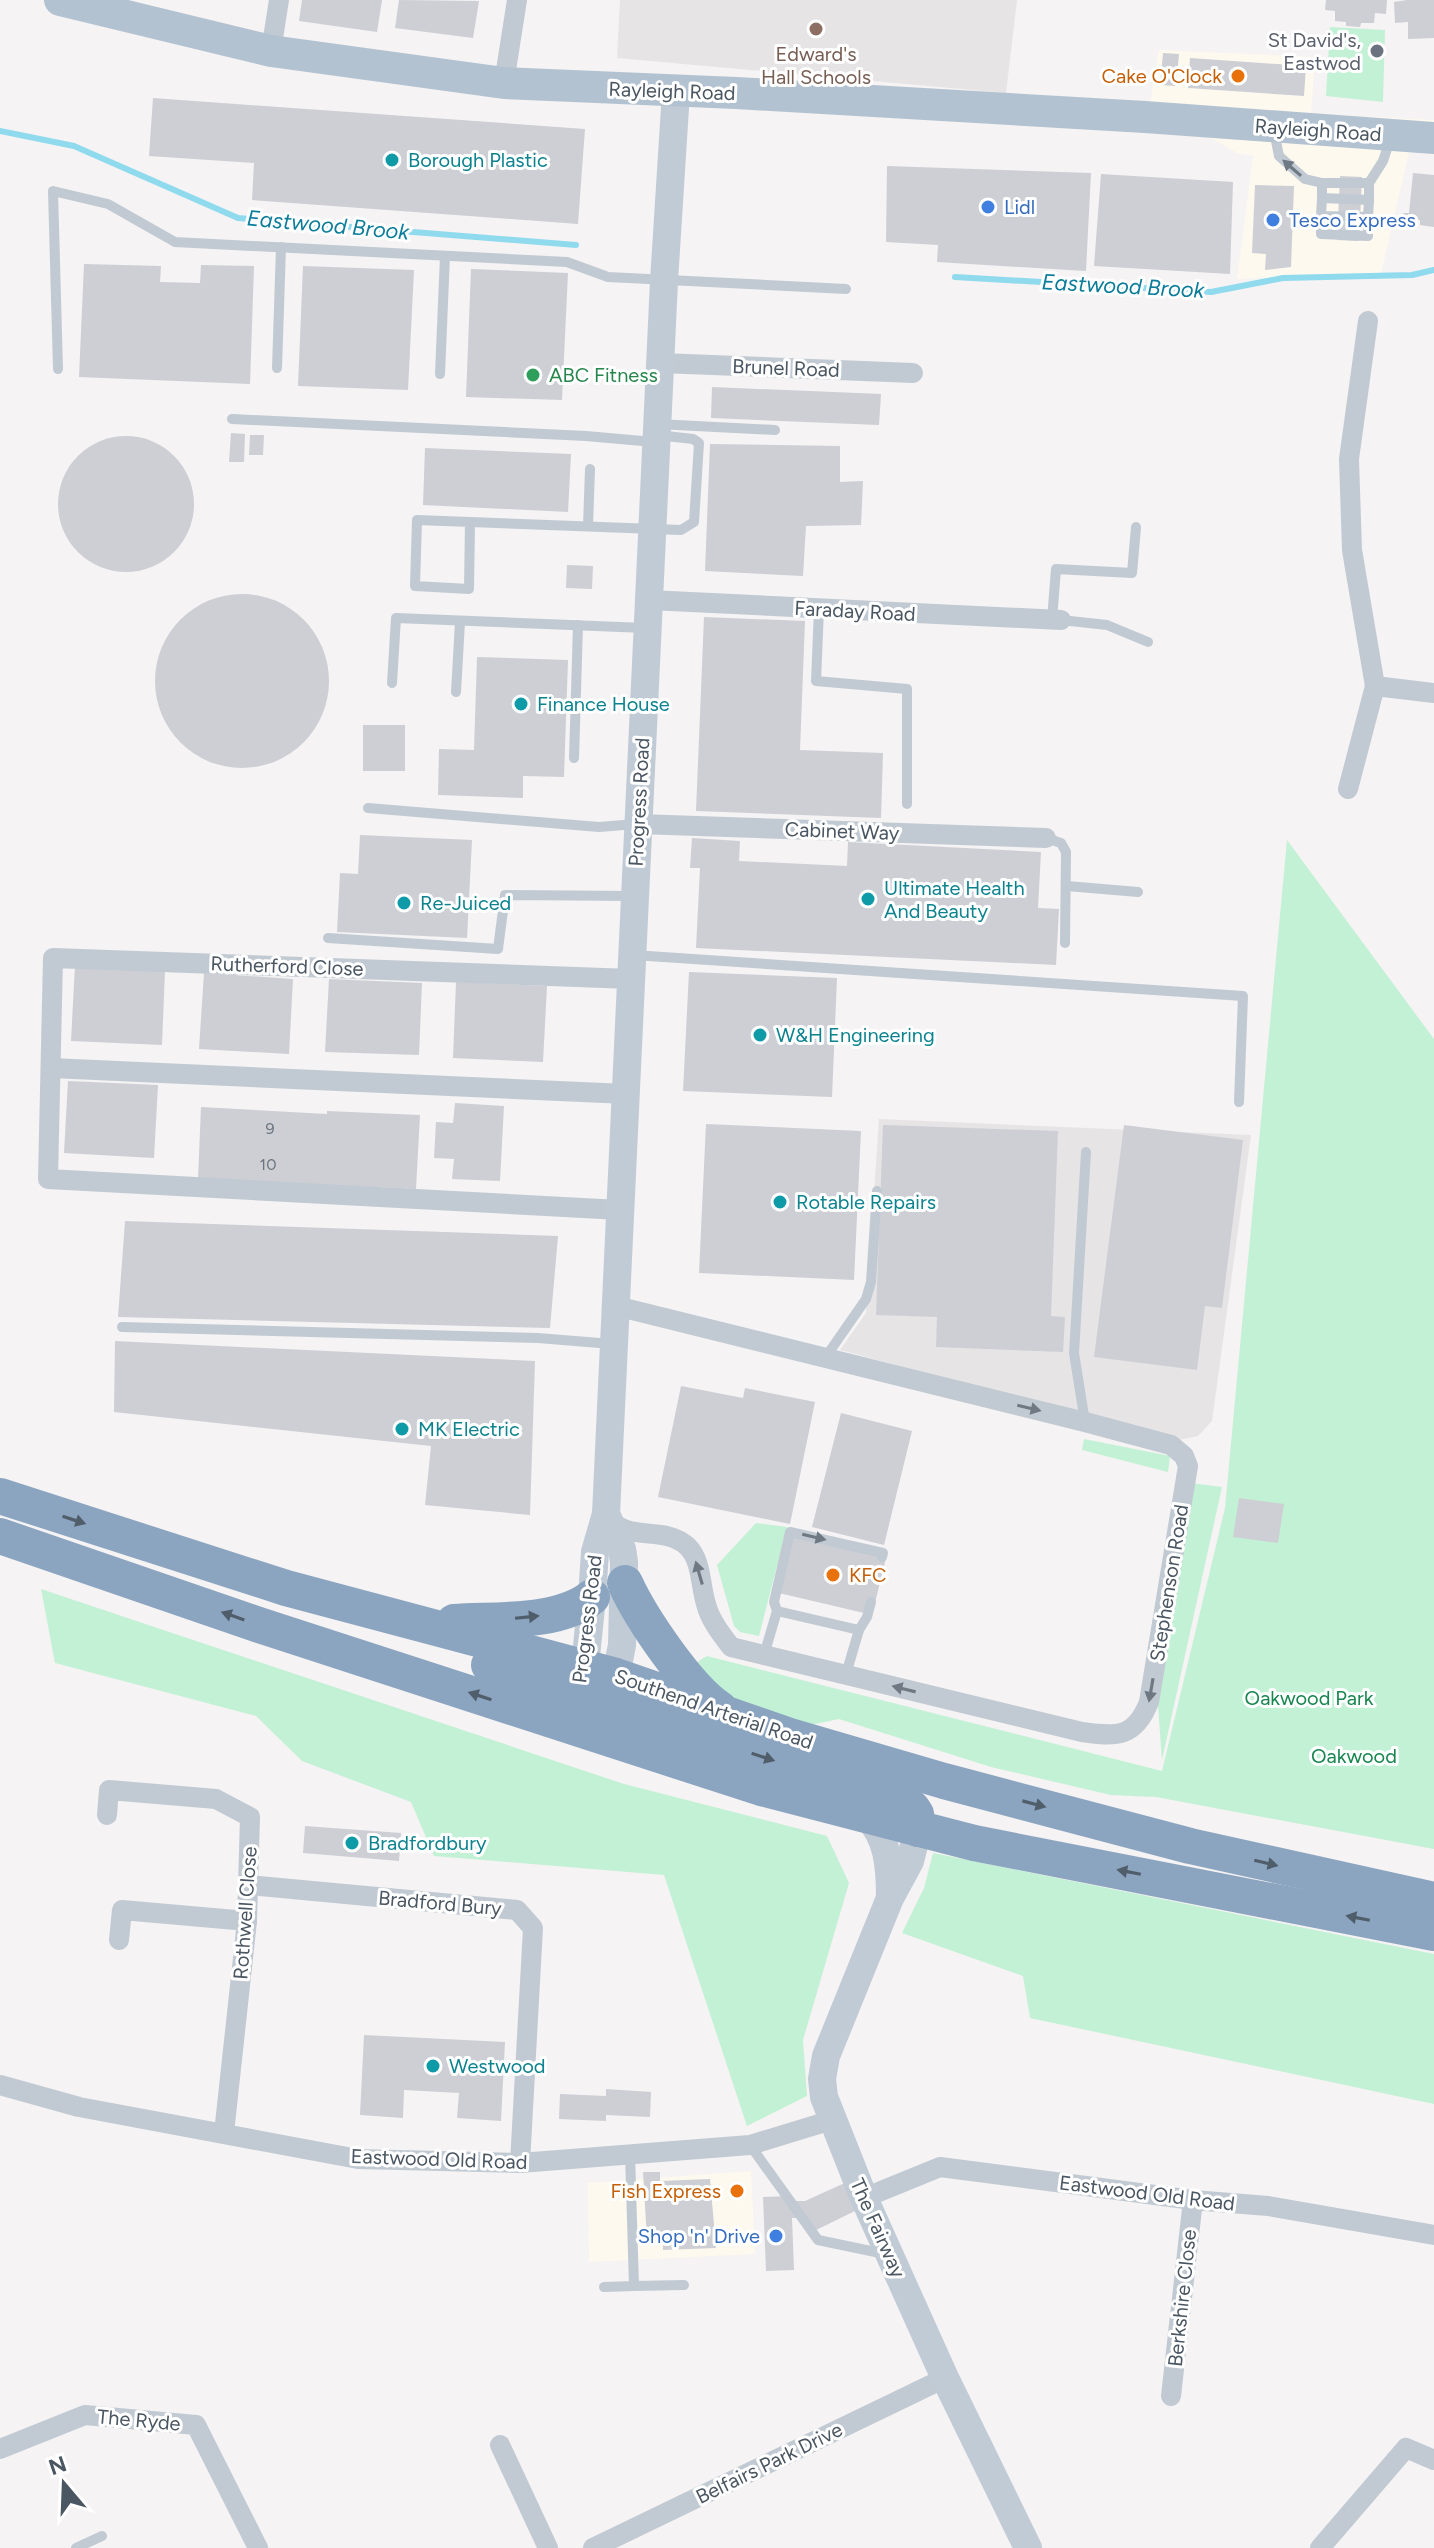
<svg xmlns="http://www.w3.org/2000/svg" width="1434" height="2548" font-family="Figtree,sans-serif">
	<rect width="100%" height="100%" fill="#f5f3f3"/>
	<g fill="#fdf9ef">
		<path d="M1159 50 1315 57 1311 114 1434 120V154L1409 152 1381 274 1237 279 1253 156 1237 153 1150 103Z"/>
		<path d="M751 2171 755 2254 589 2262 588 2183Z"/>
	</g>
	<g fill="#e6e4e5">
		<path d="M620 0H1017L1006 93 617 58Z"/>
		<path d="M879 1119 1251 1135 1212 1421 1198 1436 1179 1440 840 1350 866 1313Z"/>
	</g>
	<g fill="#c3f1d5">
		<path d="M1330 27 1385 30 1383 102 1326 96Z"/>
		<path d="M1287 840 1434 1039V1849L1156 1797 1111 1795 991 1767 839 1719 805 1726 733 1706 694 1664 707 1656 1162 1771 1225 1508Z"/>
		<path d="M1084 1439 1170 1456 1168 1472 1082 1450Z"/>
		<path d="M1191 1483 1222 1487 1162 1760 1155 1665Z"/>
		<path d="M756 1523 787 1527 759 1636 740 1632 734 1626 717 1565Z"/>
		<path d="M41 1589 624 1784 827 1836 849 1883 803 2040 807 2096 747 2126 664 1875 434 1856 411 1802 302 1761 256 1716 55 1663Z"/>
		<path d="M933 1853 1434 1954V2104L1030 2018 1023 1976 902 1933 924 1888Z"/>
	</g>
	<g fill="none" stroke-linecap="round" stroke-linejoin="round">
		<g stroke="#90daee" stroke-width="6">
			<path d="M0 131 74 146 238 218 576 245"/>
			<path d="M955 277 1211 292 1283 278 1412 275 1434 270"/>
		</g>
	</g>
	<g fill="#cdcfd5">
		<path d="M302 0H382L377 32 299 21Z"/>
		<path d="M399 0 479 1 473 38 395 28Z"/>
		<path d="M1326 0H1387L1386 14 1375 13 1374 23H1361L1360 27 1346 26V22L1335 21V11L1325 10Z"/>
		<path d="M1407 0H1434V38L1408 39V22L1395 23 1394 2Z"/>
		<path d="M1163 53 1179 54 1176 86 1160 85Z"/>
		<path d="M1190 58 1306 66 1304 96 1188 88Z"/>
		<path d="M153 98 585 129 578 224 252 200 254 163 149 156Z"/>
		<path d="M887 166 1091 173 1086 271 937 262 938 245 886 242Z"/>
		<path d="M1413 173 1434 175V227L1420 225V220L1403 218V213H1409Z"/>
		<path d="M1101 174 1233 182 1230 274 1094 266Z"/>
		<path d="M1340 176 1362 177 1359 241 1337 240Z"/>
		<path d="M1255 185 1294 186 1291 267 1265 270 1266 254 1252 253Z"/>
		<path d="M84 264 161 266 160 282 200 283 201 265 254 266 250 384 79 377Z"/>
		<path d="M303 266 414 270 408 390 298 386Z"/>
		<path d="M471 269 568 273 562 400 466 397Z"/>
		<path d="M712 387 881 394 879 425 711 418Z"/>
		<path d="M231 433 245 434 244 462H229Z"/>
		<path d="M250 435H264L263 455H249Z"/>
		<circle cx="126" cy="504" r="68"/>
		<path d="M710 444 840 446V482L863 481 861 525 806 526 803 576 705 571Z"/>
		<path d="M425 448 571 454 568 512 423 505Z"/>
		<path d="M567 565 593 566 592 589 566 588Z"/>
		<circle cx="242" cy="681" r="87"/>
		<path d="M704 617 805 621 800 750 883 753 881 818 696 811Z"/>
		<path d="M477 657 568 660 564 777 523 776V798L438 795 439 749 474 750Z"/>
		<rect x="363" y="725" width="42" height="46"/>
		<path d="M360 835 472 840 467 938 337 932 340 873 358 874Z"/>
		<path d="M692 838 740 841 739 861 847 866 848 842 1041 852 1038 908 1059 909 1056 965 696 948 700 868H690Z"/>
		<path d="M75 965 165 970 162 1045 71 1041Z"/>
		<path d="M689 972 837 978 832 1097 683 1091Z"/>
		<path d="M204 973 293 979 289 1054 199 1049Z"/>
		<path d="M329 979 422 983 419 1055 325 1052Z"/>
		<path d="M456 982 547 986 543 1062 453 1058Z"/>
		<path d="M68 1081 158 1085 154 1158 64 1153Z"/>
		<path d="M455 1103 504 1106 500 1181 452 1179 454 1159 434 1158 436 1122 453 1123Z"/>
		<path d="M201 1107 327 1114V1111L420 1115 416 1189 198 1179Z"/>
		<path d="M706 1124 861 1131 854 1280 699 1273Z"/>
		<path d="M883 1125 1058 1131 1051 1316 1065 1317 1063 1352 936 1347 937 1317 876 1315Z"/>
		<path d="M1124 1125 1243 1140 1222 1308 1205 1306 1197 1370 1094 1357Z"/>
		<path d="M125 1221 558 1236 550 1328 118 1317Z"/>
		<path d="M115 1341 535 1361 530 1515 425 1505 431 1446 114 1412Z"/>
		<path d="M681 1386 743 1398 745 1388 815 1402 790 1524 658 1497Z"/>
		<path d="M841 1413 912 1431 884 1545 812 1527Z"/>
		<path d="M1239 1498 1284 1504 1278 1543 1233 1537Z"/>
		<path d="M793 1536 886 1558 875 1603 864 1613 779 1593Z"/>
		<path d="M305 1826 401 1833 399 1861 303 1853Z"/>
		<path d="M364 2035 505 2042 501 2121 457 2118 459 2093 404 2090 403 2118 360 2115Z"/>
		<path d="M606 2089 651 2092 650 2117 606 2115V2121L559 2119 560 2094 606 2096Z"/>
		<path d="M643 2172H660V2181L710 2179 716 2248 663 2250V2239L647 2240Z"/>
		<path d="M849 2181 861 2208 808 2234 800 2218H792L794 2270 766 2271 763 2197 791 2196V2201H805Z"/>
	</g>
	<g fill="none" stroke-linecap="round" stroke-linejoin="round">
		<g stroke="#c1cad2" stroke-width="10">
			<path d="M1274 131 1279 156 1305 179 1322 183H1369L1383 161 1391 137"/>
			<path d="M1322 183V198L1369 200V183"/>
			<path d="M1322 198 1321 216 1368 217 1369 200"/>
			<path d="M1321 216V234L1368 236V217"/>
			<path d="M277 368 281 247"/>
			<path d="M58 369 53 191 108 204 175 242 567 262 608 277 846 289"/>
			<path d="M440 374 445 256"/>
			<path d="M232 419 586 436 654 442"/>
			<path d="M657 424 775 430"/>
			<path d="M470 522 469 589 415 586 417 520 681 530 694 522 699 443 693 439 657 435"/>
			<path d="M588 526 590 469"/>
			<path d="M819 609 816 681 907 689V804"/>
			<path d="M1052 620 1056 569 1132 573 1136 527"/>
			<path d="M1061 620 1107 625 1148 642"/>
			<path d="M392 683 396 618 645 628"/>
			<path d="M456 692 460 622"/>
			<path d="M574 758 578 625"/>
			<path d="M368 808 599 827 636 824"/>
			<path d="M1046 838 1061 843 1066 852 1065 943"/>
			<path d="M1067 886 1138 892"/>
			<path d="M328 938 498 949 505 895 633 896"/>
			<path d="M633 955 1243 996 1239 1102"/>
			<path d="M122 1327 538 1338 612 1344"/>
			<path d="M825 1358 866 1299 871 1282 877 1191"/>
			<path d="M1085 1422 1074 1353 1086 1152"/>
			<path d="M777 1611 774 1602 790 1532 883 1553 882 1557"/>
			<path d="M859 1630 867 1617 871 1602"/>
			<path d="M764 1655 777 1611 859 1630 846 1674"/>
			<path d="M750 2145 818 2240 885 2254"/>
			<path d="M630 2154 634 2286 684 2285"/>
			<path d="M604 2287 634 2286"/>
			<path d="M76 2548 102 2536"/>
		</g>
		<g stroke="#c1cad2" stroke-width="20">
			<path d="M271 51 279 0"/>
			<path d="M504 83 517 0"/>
			<path d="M1368 321 1349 459 1352 550 1375 686 1434 693"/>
			<path d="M660 363 913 373"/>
			<path d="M649 600 1061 620"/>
			<path d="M1348 789 1375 686"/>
			<path d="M638 824 1046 838"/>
			<path d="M51 1068 626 1094"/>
			<path d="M620 1210 48 1179 53 958 631 979"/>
			<path d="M608 1517C628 1543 664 1525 687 1546 702 1560 700 1585 706 1604 710 1620 721 1634 731 1647L1082 1732C1116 1737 1135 1738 1149 1702L1188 1466 1184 1456 1171 1445 1085 1422 616 1306"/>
			<path d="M107 1815 109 1790 216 1799 250 1817 247 1921 224 2133"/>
			<path d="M249 1885 517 1910 533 1928 520 2163"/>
			<path d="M119 1940 122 1910 247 1921"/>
			<path d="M0 2085 79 2107 358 2159 520 2163 750 2145 832 2120"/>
			<path d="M864 2198 940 2167 1193 2200 1268 2206 1434 2235"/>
			<path d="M1171 2396 1193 2200"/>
			<path d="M500 2445 548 2548"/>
			<path d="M0 2449 85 2415 196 2425 258 2548"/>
			<path d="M593 2548 945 2378"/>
			<path d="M1320 2548 1406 2448 1434 2460"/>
		</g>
		<g stroke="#c1cbd6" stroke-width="28">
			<path d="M606 1514 622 1549 624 1562 622 1645 612 1696"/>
			<path d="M580 1686 585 1666 592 1597 595 1552 606 1514 664 281 676 92"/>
			<path d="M866 1815C888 1837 890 1867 890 1897"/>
			<path d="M918 1829 910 1861 890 1898 826 2056 822 2079 824 2097 864 2198 945 2378 1028 2548"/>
		</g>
		<path stroke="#b3c2d1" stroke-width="32" d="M60 0 271 51 504 83 736 93 1145 117 1434 138"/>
		<g stroke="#8ba5c1" stroke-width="36">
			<path d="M0 1496 286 1588 616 1676 790 1736 944 1781 1190 1846 1434 1900"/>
			<path d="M0 1536 259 1625 761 1788 974 1843 1434 1933"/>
			<path d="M625 1583C641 1618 688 1688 720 1709"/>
			<path d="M454 1622C497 1619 559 1624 592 1597"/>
			<path d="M489 1665 610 1702 819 1775 893 1795 912 1808 916 1814 918 1829"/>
		</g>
	</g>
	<defs><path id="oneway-solid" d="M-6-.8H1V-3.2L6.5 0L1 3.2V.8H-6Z" transform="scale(2)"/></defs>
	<g fill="#6e7983">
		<use href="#oneway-solid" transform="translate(1292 168) rotate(-139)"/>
		<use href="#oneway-solid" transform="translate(1029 1408) rotate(13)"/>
		<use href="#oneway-solid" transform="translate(814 1537) rotate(13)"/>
		<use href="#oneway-solid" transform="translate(699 1573) rotate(-106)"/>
		<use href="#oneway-solid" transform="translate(904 1689) rotate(-166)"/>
		<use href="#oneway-solid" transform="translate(1151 1690) rotate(100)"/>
	</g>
	<g fill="#505e6b">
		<use href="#oneway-solid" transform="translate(74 1520) rotate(18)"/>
		<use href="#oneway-solid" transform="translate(233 1616) rotate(-161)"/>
		<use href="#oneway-solid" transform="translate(527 1617) rotate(-6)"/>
		<use href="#oneway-solid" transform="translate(480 1696) rotate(-162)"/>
		<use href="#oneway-solid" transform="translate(763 1757) rotate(18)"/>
		<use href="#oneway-solid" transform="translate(1034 1804) rotate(15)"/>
		<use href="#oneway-solid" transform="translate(1266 1863) rotate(13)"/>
		<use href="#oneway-solid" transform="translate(1129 1872) rotate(-169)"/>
		<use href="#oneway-solid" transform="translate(1358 1918) rotate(-169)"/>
	</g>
	<circle fill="#8d6e63" stroke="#fff" stroke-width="3" cx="816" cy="29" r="8"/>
	<circle fill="#6b7280" stroke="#fff" stroke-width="3" cx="1377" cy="51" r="8"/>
	<g fill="#e8710a" stroke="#fff" stroke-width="3">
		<circle cx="1238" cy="76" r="8"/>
		<circle cx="833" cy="1575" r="8"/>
		<circle cx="737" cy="2191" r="8"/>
	</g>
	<g fill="#0f9aa8" stroke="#fff" stroke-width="3">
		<circle cx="392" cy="160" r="8"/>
		<circle cx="521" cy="704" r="8"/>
		<circle cx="868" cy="899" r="8"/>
		<circle cx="404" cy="903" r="8"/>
		<circle cx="760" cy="1035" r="8"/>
		<circle cx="780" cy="1202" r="8"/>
		<circle cx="402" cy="1429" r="8"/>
		<circle cx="352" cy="1843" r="8"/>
		<circle cx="433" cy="2066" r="8"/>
	</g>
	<g fill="#3f7fe0" stroke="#fff" stroke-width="3">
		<circle cx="988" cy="207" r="8"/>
		<circle cx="1273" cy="220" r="8"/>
		<circle cx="776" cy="2236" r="8"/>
	</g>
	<circle fill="#2e9e5b" stroke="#fff" stroke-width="3" cx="533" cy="375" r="8"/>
	<g text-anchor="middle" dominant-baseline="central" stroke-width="6" stroke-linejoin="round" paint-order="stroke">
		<g font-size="16" fill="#6b747e">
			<text x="270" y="1128">9</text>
			<text x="268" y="1164">10</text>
		</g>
		<g font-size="20" fill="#5b616d" stroke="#fff" text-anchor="end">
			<text x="1361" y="40">St David's,<tspan x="1361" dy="23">Eastwod</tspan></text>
		</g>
		<g font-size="20" fill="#785e54" stroke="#fff">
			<text x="816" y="54">Edward's<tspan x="816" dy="23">Hall Schools</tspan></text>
		</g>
		<g font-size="20" fill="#c56008" stroke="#fff" text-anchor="end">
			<text x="1222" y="76">Cake O'Clock</text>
			<text x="849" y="1575" text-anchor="start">KFC</text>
			<text x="721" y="2191">Fish Express</text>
		</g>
		<g font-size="20" fill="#4a5661" stroke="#fff">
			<text transform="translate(672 91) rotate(2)">Rayleigh Road</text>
			<text transform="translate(1318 130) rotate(4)">Rayleigh Road</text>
			<text transform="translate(786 368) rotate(2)">Brunel Road</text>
			<text transform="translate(855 611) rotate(3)">Faraday Road</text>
			<text transform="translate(639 802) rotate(-87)">Progress Road</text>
			<text transform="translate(842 831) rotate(2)">Cabinet Way</text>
			<text transform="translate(287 966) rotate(2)">Rutherford Close</text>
			<text transform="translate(1169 1583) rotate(-81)">Stephenson Road</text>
			<text transform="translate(587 1619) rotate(-83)">Progress Road</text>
			<text transform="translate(714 1709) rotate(19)">Southend Arterial Road</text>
			<text transform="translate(440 1903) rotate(5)">Bradford Bury</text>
			<text transform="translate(245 1913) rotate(-86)">Rothwell Close</text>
			<text transform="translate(439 2159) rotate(2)">Eastwood Old Road</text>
			<text transform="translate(1147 2193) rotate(7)">Eastwood Old Road</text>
			<text transform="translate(878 2228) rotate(66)">The Fairway</text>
			<text transform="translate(1182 2298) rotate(-84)">Berkshire Close</text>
			<text transform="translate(139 2420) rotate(5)">The Ryde</text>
			<text transform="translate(769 2463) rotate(-26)">Belfairs Park Drive</text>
		</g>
		<g font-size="20" fill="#0d838f" stroke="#fff" text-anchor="start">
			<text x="408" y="160">Borough Plastic</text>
			<text x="537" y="704">Finance House</text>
			<text x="884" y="888">Ultimate Health<tspan x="884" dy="23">And Beauty</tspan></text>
			<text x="420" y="903">Re-Juiced</text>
			<text x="776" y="1035">W&amp;H Engineering</text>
			<text x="796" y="1202">Rotable Repairs</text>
			<text x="418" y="1429">MK Electric</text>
			<text x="368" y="1843">Bradfordbury</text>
			<text x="449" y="2066">Westwood</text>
		</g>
		<g font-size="20" fill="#366cbe" stroke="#fff" text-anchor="start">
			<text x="1004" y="207">Lidl</text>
			<text x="1289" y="220">Tesco Express</text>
			<text x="760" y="2236" text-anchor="end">Shop 'n' Drive</text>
		</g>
		<g font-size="20" fill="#27864d" stroke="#fff" text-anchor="start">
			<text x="549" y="375">ABC Fitness</text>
		</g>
		<g font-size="20" fill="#17864f" stroke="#fff">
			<text x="1309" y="1698">Oakwood Park</text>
			<text x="1354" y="1756">Oakwood</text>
		</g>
		<g font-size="22" font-style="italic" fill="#0c7c9b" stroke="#fff">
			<text transform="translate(328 225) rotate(5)">Eastwood Brook</text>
			<text transform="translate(1123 286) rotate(3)">Eastwood Brook</text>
		</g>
	</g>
	<g transform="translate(64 2484) rotate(341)" stroke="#ffffff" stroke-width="6" paint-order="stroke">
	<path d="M0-6L14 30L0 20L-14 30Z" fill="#4a5661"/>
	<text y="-12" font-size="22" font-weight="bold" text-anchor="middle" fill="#4a5661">N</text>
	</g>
</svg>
